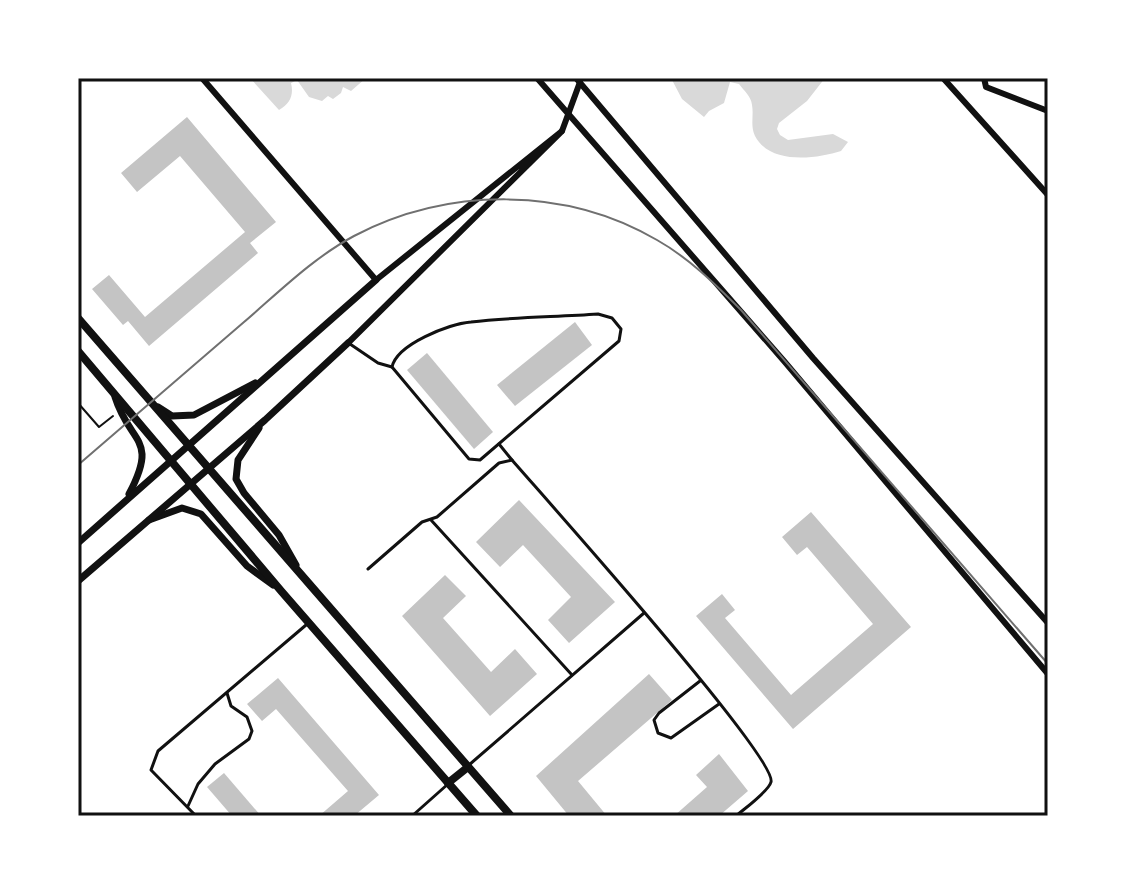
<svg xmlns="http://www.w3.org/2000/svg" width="1126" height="894" font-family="'Golos Text',sans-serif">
	<rect width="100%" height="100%" fill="#fff"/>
	<g fill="#d9d9d9">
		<path d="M250 78H366L351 91 343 87 341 93 333 99 328 96 322 101 309 97 297 80 291 83C294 95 290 104 279 110Z"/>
		<path d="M671 78H825L807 101 779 123 777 129 780 135 788 140 833 134 848 142 841 151C816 159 770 165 755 136 750 125 754 116 752 105 751 96 744 91 739 84L730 82 724 103 709 111 704 117 682 99Z"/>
	</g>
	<g fill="#c4c4c4">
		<path d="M187 117 276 222 250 243 258 253 149 346 128 321 123 325 92 289 109 275 145 317 245 232 180 156 137 192 121 173Z"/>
		<path d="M575 322 592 345 515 406 497 385Z"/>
		<path d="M427 353 493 432 474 449 407 370Z"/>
		<path d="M519 500 615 602 569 643 548 620 571 597 523 545 500 567 476 542Z"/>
		<path d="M811 512 911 627 793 729 696 616 722 594 735 610 725 618 791 695 873 624 807 547 797 555 782 537Z"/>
		<path d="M445 575 466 596 443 618 491 672 515 649 537 674 490 716 402 616Z"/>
		<path d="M649 674 672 700 578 781 607 816H569L536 776Z"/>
		<path d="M278 678 379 795 354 816H319L348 791 276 709 262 721 247 704Z"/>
		<path d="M719 754 748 791 719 816H674L707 787 696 775Z"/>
		<path d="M224 773 261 816H232L207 787Z"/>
	</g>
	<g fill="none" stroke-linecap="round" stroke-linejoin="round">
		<path stroke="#111" stroke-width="2" d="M78 403 99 427 113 416"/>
		<g stroke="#111" stroke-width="3">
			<path d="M598 314 612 318 621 329 619 341 480 460 469 459 392 367C397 344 449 324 471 322 513 317 556 317 598 314Z"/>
			<path d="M350 344 378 363 392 367"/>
			<path d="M499 444 512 460"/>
			<path d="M431 520 572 675"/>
			<path d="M368 569 422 522 437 517 499 463 512 460C543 496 778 758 771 782 769 791 744 809 736 816"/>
			<path d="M700 681 659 713 654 720 658 733 671 738 719 704"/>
			<path d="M469 765 644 613"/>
			<path d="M188 806 198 784 215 764 249 739 252 731 247 717 231 706 227 693"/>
			<path d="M196 816 151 770 158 751 306 625"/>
			<path d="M412 816 448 784"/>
		</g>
		<g stroke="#111" stroke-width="6">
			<path d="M202 78 376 280 562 131 348 343"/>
			<path d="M537 78 784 361 1048 674"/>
			<path d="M576 78 813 358 1048 623"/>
			<path d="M943 78 1048 195"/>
			<path d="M984 78 986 87 1048 111"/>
			<path d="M562 131 580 82"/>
		</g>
		<g stroke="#111" stroke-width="7">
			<path d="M115 397C130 445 159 437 129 494"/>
			<path d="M158 407 172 416 194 415 255 383"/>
			<path d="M259 428 238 460 236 479 244 493 279 535 296 565"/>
			<path d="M149 520 182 508 201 514 247 566 273 585"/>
			<path d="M78 543 376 280"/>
			<path d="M78 581 265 420 348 343"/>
		</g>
		<g stroke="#111" stroke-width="8">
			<path d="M78 318 511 816"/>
			<path d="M78 351 282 592 477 816"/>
			<path d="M448 783 468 767"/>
		</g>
		<path stroke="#707070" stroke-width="2" d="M78 465C133 417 189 370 244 322 279 292 313 258 354 236 448 187 565 186 657 240 689 258 715 284 741 310L1048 664"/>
	</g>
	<rect width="1126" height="894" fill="none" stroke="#ffffff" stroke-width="160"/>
	<rect x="80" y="80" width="966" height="734" fill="none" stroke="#111" stroke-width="3"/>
</svg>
